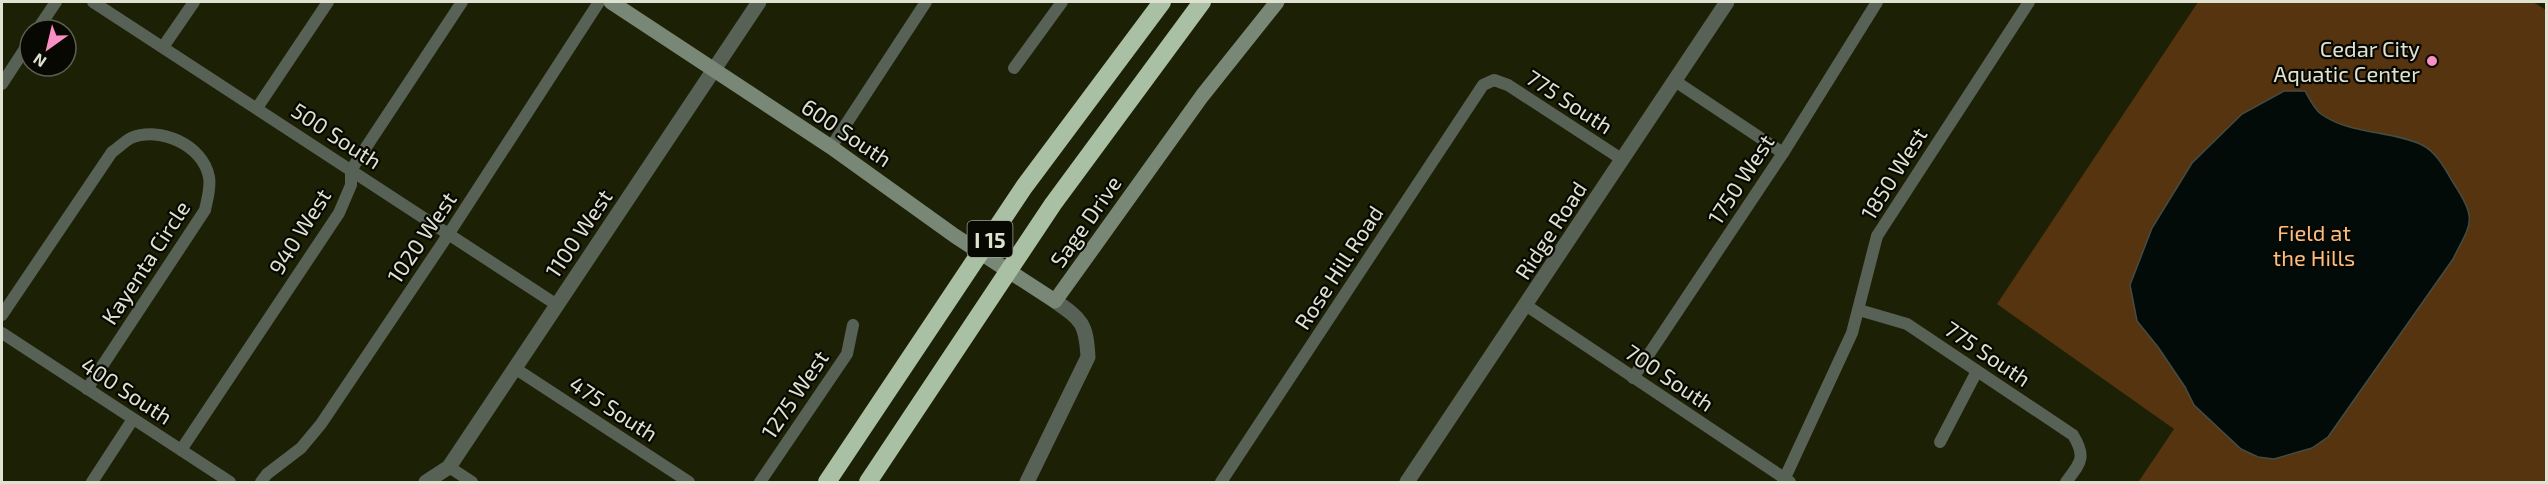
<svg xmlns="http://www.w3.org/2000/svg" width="2548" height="484" font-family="'Exo 2',sans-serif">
	<rect width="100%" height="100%" fill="#1c2004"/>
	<path fill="#55340f" d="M2198 2H2533L2546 10V482H2141L2139 481 2174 429 1997 304Z"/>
	<path fill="#020b07" stroke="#444c44" stroke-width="1.5" d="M2284 91H2305C2309 98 2314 109 2321 114 2350 135 2391 130 2422 145 2437 152 2446 171 2454 184 2478 220 2471 223 2453 259L2328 437 2312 448 2274 459 2258 457 2241 449 2194 405 2185 387 2158 347 2137 321 2130 285 2152 228 2192 163 2242 114Z"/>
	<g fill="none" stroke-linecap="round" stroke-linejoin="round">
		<g stroke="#576156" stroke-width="12">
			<path d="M93 2 557 305"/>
			<path d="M37 30 56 2"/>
			<path d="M163 47 194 2"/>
			<path d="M1014 68 1062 2"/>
			<path d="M1675 81 1783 153"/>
			<path d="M2 84 30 41"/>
			<path d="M257 108 328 2"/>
			<path d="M831 147 926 2"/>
			<path d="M1527 306 1790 482"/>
			<path d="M1859 310 1907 324 2073 435C2087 458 2080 463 2066 482"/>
			<path d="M2 315 112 152C118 148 125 141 131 138 160 126 203 145 209 177 211 188 207 200 205 210L87 389"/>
			<path d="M2 333 230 482"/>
			<path d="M516 369 689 482"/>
			<path d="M1633 378 1783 153 1877 2"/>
			<path d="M1940 442 1977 371"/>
			<path d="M181 450 339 213 351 185V170L462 2"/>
			<path d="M449 467 472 482"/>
			<path d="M92 482 133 419"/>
			<path d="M261 482 267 474 301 448 321 424 448 235 599 2"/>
			<path d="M760 482 847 354 853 325"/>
			<path d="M1221 482 1483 85 1494 80 1508 85 1623 160"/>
			<path d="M1783 482 1852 333 1877 236 2029 2"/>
		</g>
		<g stroke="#576156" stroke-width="15">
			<path d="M426 482 449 467 759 2"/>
			<path d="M1027 482 1088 357C1086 323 1082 320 1055 301"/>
			<path d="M1407 482 1727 2"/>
		</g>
		<path stroke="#788776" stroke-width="15" d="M611 2 831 147 955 236 1055 301 1202 96 1277 2"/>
		<g stroke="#a9c0a5" stroke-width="18">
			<path d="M827 482 1024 187 1162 2"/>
			<path d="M868 482 1053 204 1202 2"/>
		</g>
	</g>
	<circle fill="#fa8fc6" stroke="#070801" stroke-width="2" cx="2432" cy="61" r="6"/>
	<g text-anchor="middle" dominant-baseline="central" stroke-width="4.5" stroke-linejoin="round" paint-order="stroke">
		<rect fill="#070801" stroke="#9ea193" stroke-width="1.5" x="967.5" y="221" width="45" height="36" rx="4.5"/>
		<g font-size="21" font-weight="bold" fill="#dfe2d1">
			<text x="990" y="239">I 15</text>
		</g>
		<g font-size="22" fill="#dfe2d1" stroke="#070801" text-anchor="end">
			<text x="2420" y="48">Cedar City<tspan x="2420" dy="25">Aquatic Center</tspan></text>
		</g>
		<g font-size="22" fill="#dfe2d1" stroke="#070801">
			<text transform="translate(1570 101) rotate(33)">775 South</text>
			<text transform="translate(847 132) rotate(34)">600 South</text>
			<text transform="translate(337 135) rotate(33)">500 South</text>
			<text transform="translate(1893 173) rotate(-58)">1850 West</text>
			<text transform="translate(1740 179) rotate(-57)">1750 West</text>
			<text transform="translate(1085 221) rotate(-55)">Sage Drive</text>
			<text transform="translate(1550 230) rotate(-57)">Ridge Road</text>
			<text transform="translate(299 231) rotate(-58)">940 West</text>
			<text transform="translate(578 233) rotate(-56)">1100 West</text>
			<text transform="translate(421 237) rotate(-56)">1020 West</text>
			<text transform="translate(145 262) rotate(-57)">Kayenta Circle</text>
			<text transform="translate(1338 267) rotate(-57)">Rose Hill Road</text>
			<text transform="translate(1988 353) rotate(34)">775 South</text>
			<text transform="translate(1670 377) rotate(34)">700 South</text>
			<text transform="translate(127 390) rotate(33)">400 South</text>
			<text transform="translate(794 394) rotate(-56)">1275 West</text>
			<text transform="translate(614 408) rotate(33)">475 South</text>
		</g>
		<g font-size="22" fill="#fbbd80" stroke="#070801">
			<text x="2314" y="232">Field at<tspan x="2314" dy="25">the Hills</tspan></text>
		</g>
	</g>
	<rect width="2548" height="484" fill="none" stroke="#dfe2d1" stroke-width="6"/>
	<g transform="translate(48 48) rotate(214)"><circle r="28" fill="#070801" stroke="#5d5f54" stroke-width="1.5"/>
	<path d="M0-4.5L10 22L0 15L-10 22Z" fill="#fa8fc6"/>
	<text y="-9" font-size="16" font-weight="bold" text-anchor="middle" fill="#dfe2d1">N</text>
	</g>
</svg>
